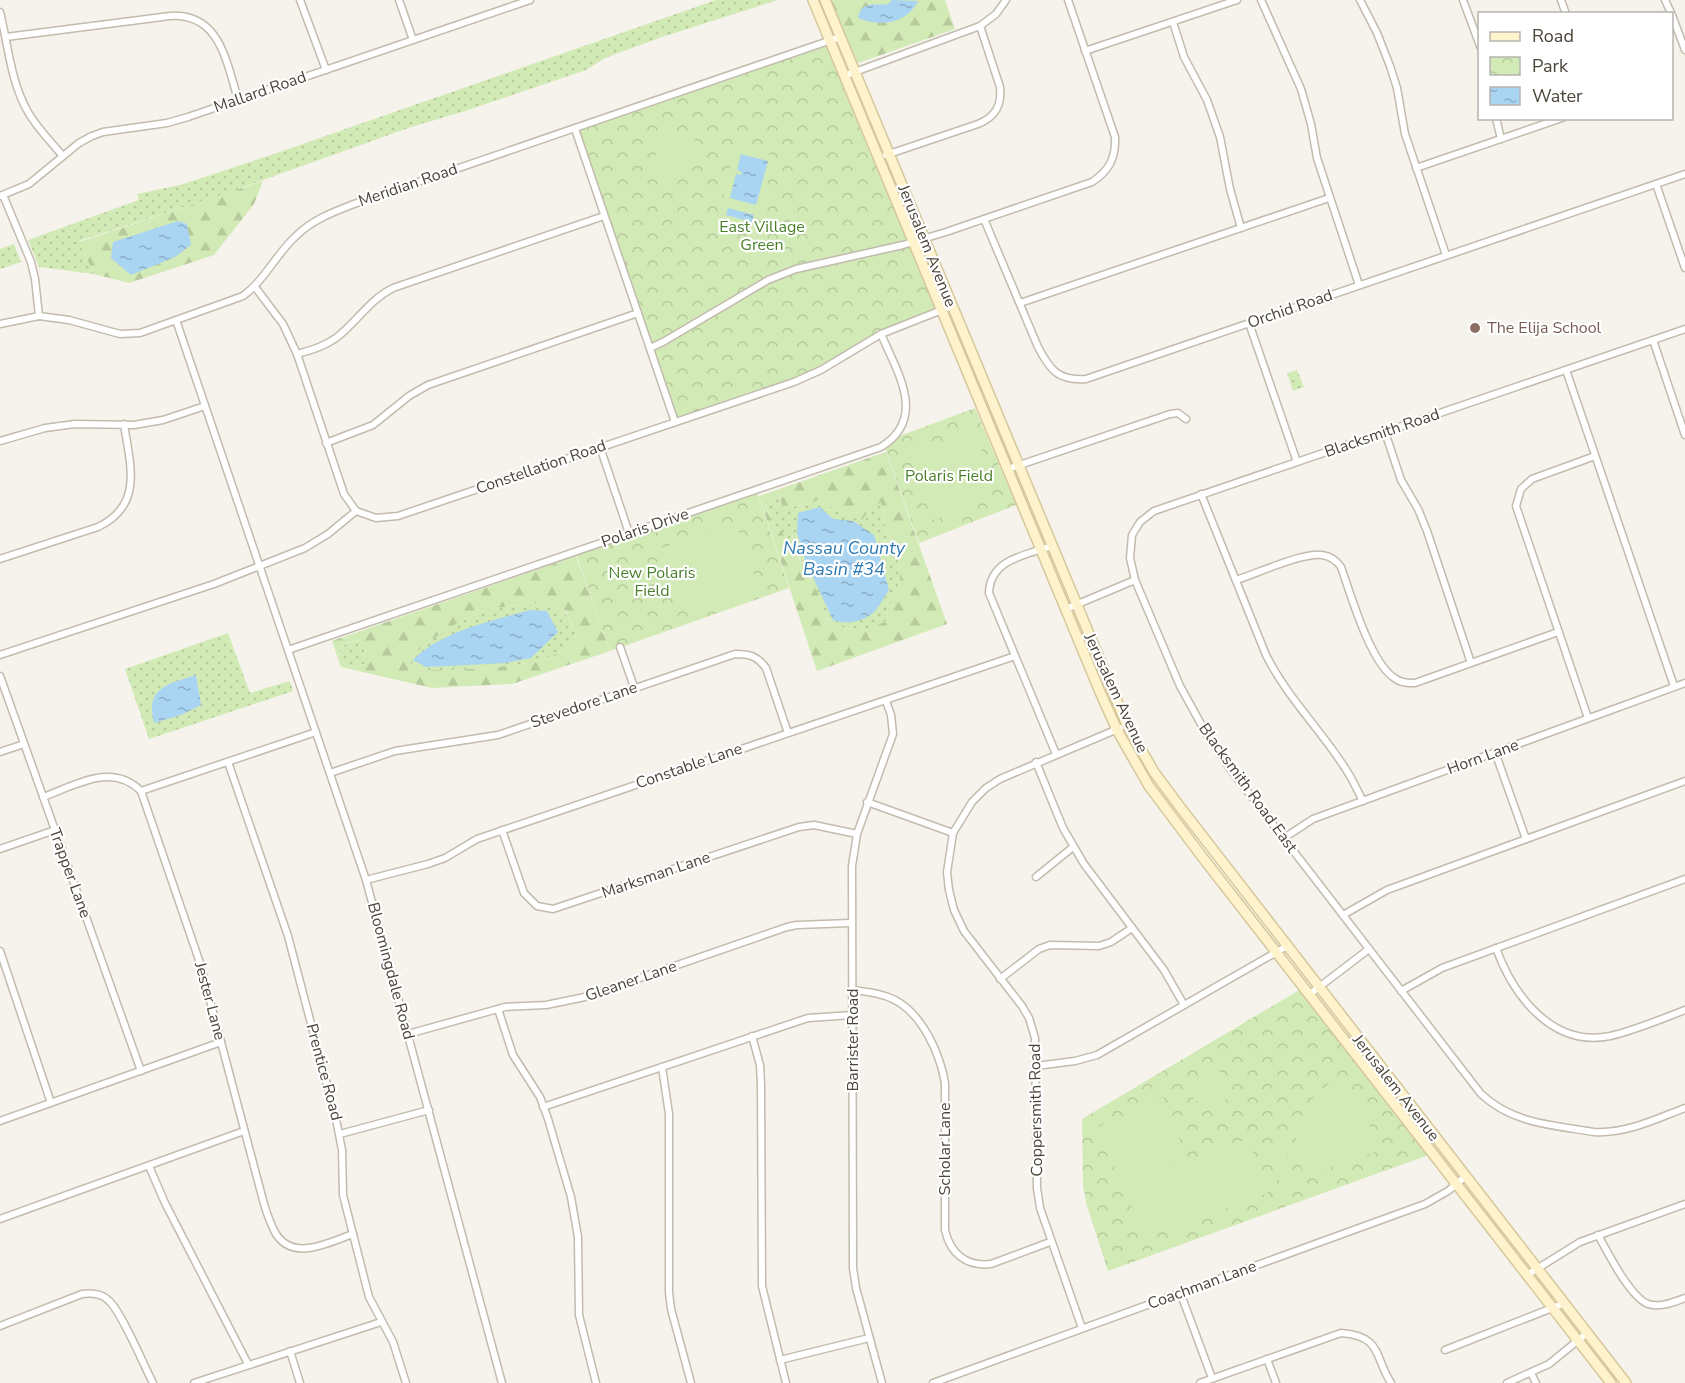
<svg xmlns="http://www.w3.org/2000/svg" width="1685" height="1383" font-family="'Nunito Sans',sans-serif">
	<defs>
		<pattern id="grass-dots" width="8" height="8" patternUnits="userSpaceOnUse" patternTransform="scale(1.5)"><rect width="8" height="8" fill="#d2eab5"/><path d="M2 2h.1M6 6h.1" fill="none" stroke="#b6ca9c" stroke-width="1.8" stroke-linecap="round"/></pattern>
		<pattern id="forest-firs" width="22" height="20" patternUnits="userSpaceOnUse" patternTransform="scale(1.5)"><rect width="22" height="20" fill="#d2eab5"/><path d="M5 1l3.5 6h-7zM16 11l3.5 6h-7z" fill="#b6ca9c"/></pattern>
		<pattern id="park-crowns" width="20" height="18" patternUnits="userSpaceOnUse" patternTransform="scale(1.5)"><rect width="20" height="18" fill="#d2eab5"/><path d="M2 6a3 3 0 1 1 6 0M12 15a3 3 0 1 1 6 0" fill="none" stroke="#b6ca9c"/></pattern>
		<pattern id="water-ripples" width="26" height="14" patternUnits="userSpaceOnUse" patternTransform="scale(1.5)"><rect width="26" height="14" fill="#a9d4f2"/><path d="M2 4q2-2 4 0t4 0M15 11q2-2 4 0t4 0" fill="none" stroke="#8caec5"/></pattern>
	</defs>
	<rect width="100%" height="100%" fill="#f6f3ec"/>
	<g fill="url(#grass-dots)">
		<path d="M716 0H778L662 37 605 58 586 70 462 112 411 127 227 193 79 241 94 274 39 267 28 240 139 200 137 194 180 185 268 156Z"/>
		<path d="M14 244 21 262 0 269V249Z"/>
		<path d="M1297 370 1304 387 1293 391 1287 373Z"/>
		<path d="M777 497 781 501 784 509 819 500 841 513 862 520 869 510 881 501 889 543 898 556 900 579 897 591 888 608 886 621C866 632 853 630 831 625 824 616 822 606 818 595 812 579 790 535 775 528L764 501Z"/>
		<path d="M537 603 565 611 576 634 574 640 559 653 536 662 489 668 449 670H424L412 665 409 659C430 638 458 621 485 611 501 606 521 606 537 603Z"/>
		<path d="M228 633 250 693 290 681 293 691 149 739 125 669Z"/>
		<path d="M359 640 364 645 365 664 356 667 343 663 339 651C343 643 351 643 359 640Z"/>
	</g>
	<g fill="url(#forest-firs)" fill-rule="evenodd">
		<path d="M830 0H945L955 29 858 63Z"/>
		<path d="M263 181 254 204 214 255 129 283 94 274 79 242Z"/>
		<path d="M886 452 947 624 817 671 759 496ZM777 497 781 501 783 509 819 500 841 513 862 520 869 510 881 502 889 543 898 556 900 579 897 591 888 608 886 621C866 632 853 630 831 625L826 618 818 593 799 558 781 531 775 528 764 502Z"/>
		<path d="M576 556 610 651 512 684 432 688 341 667 332 641ZM537 603 566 611 576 635 574 640 559 653 536 662 489 668 449 670H424L412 665 409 659C430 638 458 621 485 611 501 606 520 606 537 603ZM359 640 364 645 365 664 356 667 343 663 339 651C343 643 351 642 359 640Z"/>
	</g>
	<g fill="url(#park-crowns)">
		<path d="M835 39 945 308 860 342 820 370 674 421 575 129Z"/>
		<path d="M975 408 1016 505 919 543 884 445 894 438Z"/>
		<path d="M757 491 789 588 610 651 576 554Z"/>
		<path d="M1306 986 1434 1153 1108 1271 1087 1206 1083 1186 1082 1119Z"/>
	</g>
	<g fill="#d2eab5">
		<path d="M659 135 695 140 689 176 654 170Z"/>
		<path d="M735 147 774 156 756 235 717 226Z"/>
		<path d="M972 434 987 459 984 490 959 512 933 520 909 455 913 450Z"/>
		<path d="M732 523 737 527 761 595 711 612C672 597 670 587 656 550Z"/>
		<path d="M1218 1068 1232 1096C1211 1108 1198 1110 1185 1087Z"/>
		<path d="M1347 1078 1381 1150 1305 1176C1302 1168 1296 1158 1296 1149 1294 1127 1308 1096 1329 1084 1334 1081 1341 1080 1347 1078Z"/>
		<path d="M1163 1097C1176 1120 1186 1141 1174 1166L1248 1139 1268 1193 1143 1239 1127 1194 1096 1128Z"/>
		<path d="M1283 1144 1296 1180 1281 1186 1267 1149Z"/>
	</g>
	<g fill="url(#water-ripples)">
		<path d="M892 0 918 1C907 24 880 27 858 18 862 0 872 6 888 4Z"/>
		<path d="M741 154 768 161 756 205 730 198 736 174 741 175 742 172 737 170Z"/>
		<path d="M728 208 754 215 752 222 726 215Z"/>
		<path d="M178 221 187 224 191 245 175 257 131 275 111 258 113 242Z"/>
		<path d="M820 507 833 519 853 521 874 535 889 590C884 597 880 605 875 611 864 622 846 625 833 620L805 560 797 533 798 513Z"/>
		<path d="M530 610 547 611 558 632 531 658 506 663 426 667 413 660C440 632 492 621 530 610Z"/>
		<path d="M196 675 201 705 181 715 154 723C145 687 168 684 196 675Z"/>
	</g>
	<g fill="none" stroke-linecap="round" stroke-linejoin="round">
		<g stroke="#c2bbae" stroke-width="9">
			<g id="minor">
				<path d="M300 0 326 70"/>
				<path d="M399 0 413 40"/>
				<path d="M1261 0 1301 89 1311 124 1317 158 1359 285"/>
				<path d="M1360 0 1377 33 1390 66 1397 88 1405 134 1446 255"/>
				<path d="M1463 0 1480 46"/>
				<path d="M1561 0 1566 14"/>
				<path d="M1665 0 1672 15 1685 50"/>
				<path d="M0 12C8 45 11 83 28 112 37 128 51 142 63 156"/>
				<path d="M1173 22 1184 57 1207 100 1220 137 1230 189 1241 228"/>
				<path d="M6 37 170 16C220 13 226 61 238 99"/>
				<path d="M1085 51 1237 0"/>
				<path d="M844 76 980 26 996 14 1006 0"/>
				<path d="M1496 118 1501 139"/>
				<path d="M575 129 675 422"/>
				<path d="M886 155 978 124C995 117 1002 106 1000 87L980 26"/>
				<path d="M1416 168 1562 118"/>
				<path d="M1656 184 1685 268"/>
				<path d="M3 195 31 262 35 279 39 316"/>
				<path d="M0 196 29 184 79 143 92 136 103 132 167 123 188 117 530 0"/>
				<path d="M984 219 1038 347C1050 370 1058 381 1086 379L1685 174"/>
				<path d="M255 287 283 324 297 354 344 494 356 511 376 518 398 516 794 382 821 370 881 334 952 306"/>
				<path d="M1020 303 1329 198"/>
				<path d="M176 320 366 880 502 1383"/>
				<path d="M1249 323 1297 462"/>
				<path d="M0 324 39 316 69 320 120 334 140 333 243 296C265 280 276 254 296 236 312 220 333 212 354 204L840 37"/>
				<path d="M1685 329 1154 511 1140 522 1132 535 1130 558 1135 580 1180 686 1207 735 1231 770 1481 1094C1513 1124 1553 1125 1594 1132 1626 1134 1656 1119 1685 1108"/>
				<path d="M1653 340 1685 435"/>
				<path d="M650 348 663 342 768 280 796 269 903 245 946 232 1092 182C1109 171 1116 158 1115 137L1068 0"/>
				<path d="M297 354C311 350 323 347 336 338 356 323 369 300 393 288L604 216"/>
				<path d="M1566 370 1674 686"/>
				<path d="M1385 432 1401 480 1418 509 1427 531 1471 663"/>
				<path d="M0 441 45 428 75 424 134 425 163 420 205 406"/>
				<path d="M326 443 373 425 409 396 428 385 638 313"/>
				<path d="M600 447 629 533"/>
				<path d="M1008 469 1170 414 1178 413 1186 419"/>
				<path d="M1201 494 1266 655C1287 697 1320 729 1345 768 1352 778 1357 790 1363 801"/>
				<path d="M1052 546C1026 555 990 559 989 593L1056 754"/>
				<path d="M0 559 98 527C144 505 130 465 124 424"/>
				<path d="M1236 580C1256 574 1303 552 1322 555 1330 556 1336 560 1341 567 1351 595 1369 659 1393 677 1400 683 1407 683 1415 683L1558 632"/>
				<path d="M1066 609 1135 580"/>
				<path d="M620 647 634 687"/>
				<path d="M288 650 881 447C928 418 897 372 881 334"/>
				<path d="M0 655 214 584 305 548 328 534 356 511"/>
				<path d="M0 676 141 1071"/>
				<path d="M1588 718 1516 506 1521 489 1532 479 1595 456"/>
				<path d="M0 752 24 744"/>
				<path d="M1495 752 1526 839"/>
				<path d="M228 762 288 936 336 1119 342 1150 343 1195 369 1297 393 1342 406 1383"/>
				<path d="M1036 762 1063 828 1084 864 1164 970 1184 1005"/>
				<path d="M330 773 395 751 498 735 735 654C750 654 757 656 766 668L788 733"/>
				<path d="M141 791 316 732"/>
				<path d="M43 797C76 785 112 762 141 791L200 963 264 1204C267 1214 271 1225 276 1234 294 1262 329 1242 353 1234"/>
				<path d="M867 802 953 833"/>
				<path d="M502 830 524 893 537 906 553 909 799 827 814 825 857 834"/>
				<path d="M1284 838 1313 819 1685 683"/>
				<path d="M0 849 55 830"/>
				<path d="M1036 877 1073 847"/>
				<path d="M366 880 428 864 445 858 477 839 1015 656"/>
				<path d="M1343 915 1387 890 1685 781"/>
				<path d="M1496 948C1513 995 1552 1048 1610 1036 1636 1030 1661 1019 1685 1010"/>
				<path d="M0 951 51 1103"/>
				<path d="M1000 979 1039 949 1050 945 1099 946 1111 942 1132 928"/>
				<path d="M853 990C867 992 882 993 895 1000 923 1015 940 1054 945 1083V1230C950 1253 966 1267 991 1264L1050 1242"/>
				<path d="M1401 991 1442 968 1685 879"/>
				<path d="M1310 994 1369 949"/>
				<path d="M498 1009 513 1055 540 1097 548 1119 571 1197 578 1237 579 1315 596 1383"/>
				<path d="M408 1034 505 1007 546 1005 585 997 787 927 797 925 851 923"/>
				<path d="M752 1036 760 1065 761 1085 762 1286 786 1383"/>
				<path d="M1036 1066 1075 1061 1097 1055 1287 946"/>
				<path d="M662 1067 669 1114V1292L671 1309 691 1383"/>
				<path d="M543 1107 808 1018 853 1015"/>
				<path d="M0 1121 221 1042"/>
				<path d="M340 1134 429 1110"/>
				<path d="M149 1166 165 1203 248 1364"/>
				<path d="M0 1219 244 1131"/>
				<path d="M1598 1235C1608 1253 1630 1297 1648 1304 1660 1308 1674 1302 1685 1298"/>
				<path d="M1527 1275 1580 1242 1685 1204"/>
				<path d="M1180 1292 1212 1378"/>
				<path d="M0 1326 82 1294C91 1293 101 1293 108 1300 121 1310 144 1366 153 1383"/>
				<path d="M1082 1328 1040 1208 1037 1188 1035 1038 1029 1018 1022 1006 964 931 954 910 949 890 947 872 953 833 972 802 986 788 1000 779 1120 728"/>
				<path d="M1445 1350 1565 1303"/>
				<path d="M290 1351 300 1383"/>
				<path d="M1267 1359 1276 1383"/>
				<path d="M780 1360 869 1338"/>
				<path d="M1531 1373 1536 1383"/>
				<path d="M194 1383 381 1322"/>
				<path d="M882 1383 856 1288 853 1268 852 866 857 834 893 734 891 715 886 701"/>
				<path d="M933 1383 1425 1204 1448 1191 1466 1176"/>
				<path d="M1200 1383 1341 1333C1382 1336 1374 1356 1391 1383"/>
				<path d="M1507 1383 1549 1364 1587 1333"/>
			</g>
		</g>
		<g stroke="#d6c79b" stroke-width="12">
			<g id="secondary">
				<path d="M813 0 1100 692 1117 730 1149 786 1203 858 1611 1383"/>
				<path d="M825 0 1127 725 1154 772 1180 807 1626 1383"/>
			</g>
		</g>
		<use href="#minor" stroke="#fff" stroke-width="6"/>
		<use href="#secondary" stroke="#fff3cd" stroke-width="9"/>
	</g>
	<circle fill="#8d6e63" stroke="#fff" stroke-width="2" cx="1475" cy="328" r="6"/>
	<g text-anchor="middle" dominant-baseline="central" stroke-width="4.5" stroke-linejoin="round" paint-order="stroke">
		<g font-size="16" fill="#4b4439" stroke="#fff">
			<text transform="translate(260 92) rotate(-19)">Mallard Road</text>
			<text transform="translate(408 185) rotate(-19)">Meridian Road</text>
			<text transform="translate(927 246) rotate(68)">Jerusalem Avenue</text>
			<text transform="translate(1290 309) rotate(-19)">Orchid Road</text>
			<text transform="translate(1382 433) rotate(-19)">Blacksmith Road</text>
			<text transform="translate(541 467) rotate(-19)">Constellation Road</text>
			<text transform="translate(645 528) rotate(-19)">Polaris Drive</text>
			<text transform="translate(1116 693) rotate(65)">Jerusalem Avenue</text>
			<text transform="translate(584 705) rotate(-19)">Stevedore Lane</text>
			<text transform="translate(1483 757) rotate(-20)">Horn Lane</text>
			<text transform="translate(689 766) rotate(-19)">Constable Lane</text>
			<text transform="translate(1248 788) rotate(54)">Blacksmith Road East</text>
			<text transform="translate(70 873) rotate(70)">Trapper Lane</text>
			<text transform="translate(656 875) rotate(-19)">Marksman Lane</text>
			<text transform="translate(391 971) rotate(75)">Bloomingdale Road</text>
			<text transform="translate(631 981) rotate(-19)">Gleaner Lane</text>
			<text transform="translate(210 1001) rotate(75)">Jester Lane</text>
			<text transform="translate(853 1040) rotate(-90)">Barrister Road</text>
			<text transform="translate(324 1072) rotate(75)">Prentice Road</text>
			<text transform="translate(1396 1088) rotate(52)">Jerusalem Avenue</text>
			<text transform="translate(1036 1110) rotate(-91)">Coppersmith Road</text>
			<text transform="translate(945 1149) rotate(-90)">Scholar Lane</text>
			<text transform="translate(1202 1285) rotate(-20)">Coachman Lane</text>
		</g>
		<g font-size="16" fill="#4a7f2a" stroke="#fff">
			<text x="762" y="227">East Village<tspan x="762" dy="18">Green</tspan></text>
			<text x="949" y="476">Polaris Field</text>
			<text x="652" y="573">New Polaris<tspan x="652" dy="18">Field</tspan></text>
		</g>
		<g font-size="16" fill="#785e54" stroke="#fff" text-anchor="start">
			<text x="1487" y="328">The Elija School</text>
		</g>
		<g font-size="18" font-style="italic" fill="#2e7ab2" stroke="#fff">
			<text x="844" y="548">Nassau County<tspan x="844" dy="21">Basin #34</tspan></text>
		</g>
	</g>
	<rect x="1478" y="12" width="195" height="108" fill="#ffffff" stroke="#b7b4b0" stroke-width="1.5"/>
	<rect x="1490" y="32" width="30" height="9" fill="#fff3cd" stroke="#b7b4b0" stroke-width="1.5"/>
	<text x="1532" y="42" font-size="18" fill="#4b4439">Road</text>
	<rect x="1490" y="57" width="30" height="18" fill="url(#park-crowns)" stroke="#b7b4b0" stroke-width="1.5"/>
	<text x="1532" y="72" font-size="18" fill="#4b4439">Park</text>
	<rect x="1490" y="87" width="30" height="18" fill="url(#water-ripples)" stroke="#b7b4b0" stroke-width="1.5"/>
	<text x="1532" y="102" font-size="18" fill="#4b4439">Water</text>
</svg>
